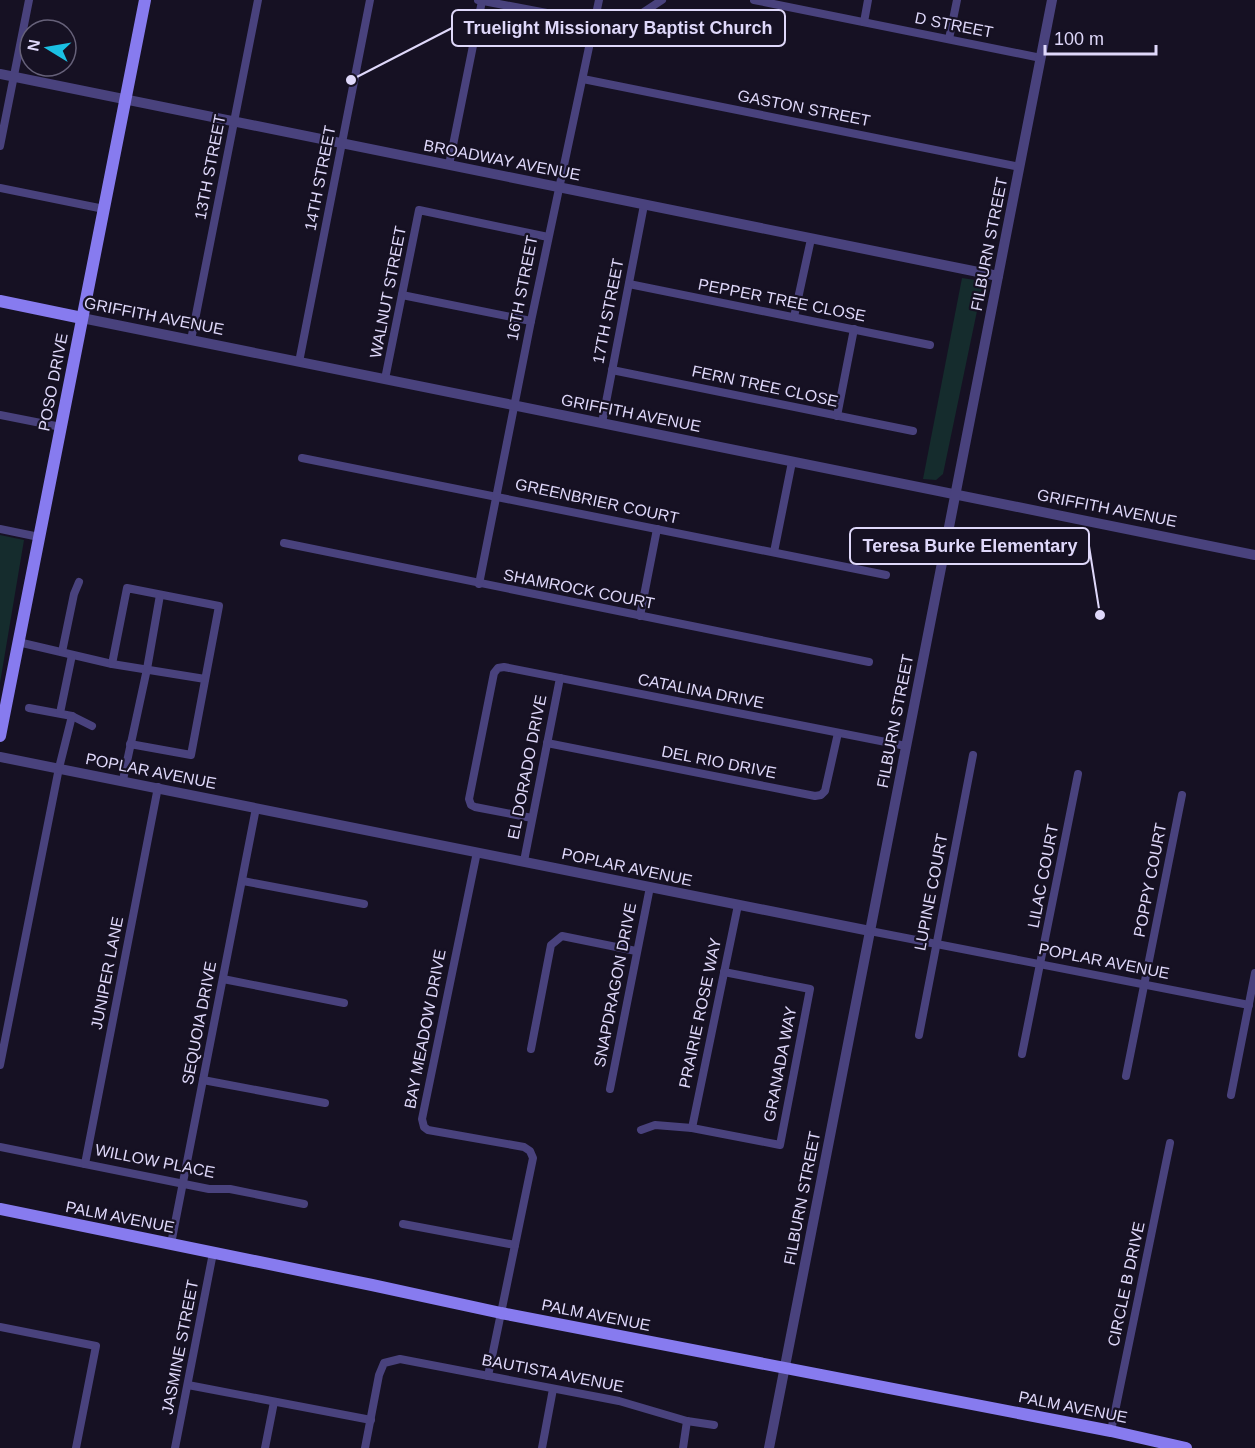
<svg xmlns="http://www.w3.org/2000/svg" width="1255" height="1448" font-family="Helvetica,sans-serif">
	<rect width="100%" height="100%" fill="#161123"/>
	<g fill="#152c2d">
		<path d="M962 278 975 280 982 287 943 474 936 480 923 479Z"/>
		<path d="M0 535 24 540 0 683Z"/>
	</g>
	<g fill="none" stroke-linecap="round" stroke-linejoin="round">
		<g stroke="#49427d" stroke-width="8">
			<path d="M478 0 594 22 624 25 662 0"/>
			<path d="M754 0 1041 58"/>
			<path d="M864 22 868 0"/>
			<path d="M949 39 957 0"/>
			<path d="M583 79 1020 167"/>
			<path d="M0 146 29 0"/>
			<path d="M449 165 482 1"/>
			<path d="M0 188 104 209"/>
			<path d="M629 284 930 345"/>
			<path d="M402 295 531 321"/>
			<path d="M794 317 811 239"/>
			<path d="M191 340 258 0"/>
			<path d="M299 362 370 0"/>
			<path d="M612 370 913 431"/>
			<path d="M385 379 419 210 548 237"/>
			<path d="M0 415 61 427"/>
			<path d="M837 416 854 329"/>
			<path d="M602 423 644 205"/>
			<path d="M302 458 886 575"/>
			<path d="M0 529 39 537"/>
			<path d="M284 543 869 662"/>
			<path d="M774 552 792 462"/>
			<path d="M479 584 531 321 599 0"/>
			<path d="M640 616 657 529"/>
			<path d="M18 642 112 664 205 679"/>
			<path d="M62 652 74 594 79 582"/>
			<path d="M112 664 127 588 219 606 191 755 130 744"/>
			<path d="M29 708 72 716 92 726"/>
			<path d="M60 713 72 655"/>
			<path d="M547 743 815 796 821 795 825 791 838 733"/>
			<path d="M123 780 147 669 160 595"/>
			<path d="M532 818 475 807 471 805 469 799 494 673 498 668 504 667 906 746"/>
			<path d="M477 852 422 1119 424 1127 428 1130 524 1147 530 1151 533 1158 488 1376"/>
			<path d="M524 861 560 678"/>
			<path d="M243 881 364 904"/>
			<path d="M870 931 1249 1005"/>
			<path d="M223 979 344 1003"/>
			<path d="M919 1035 973 755"/>
			<path d="M531 1049 551 945 562 936 636 951"/>
			<path d="M1022 1054 1078 774"/>
			<path d="M0 1065 59 768 72 716"/>
			<path d="M1126 1076 1182 795"/>
			<path d="M203 1080 325 1103"/>
			<path d="M610 1089 650 887"/>
			<path d="M1231 1095 1255 973"/>
			<path d="M692 1128 738 905"/>
			<path d="M641 1130 655 1125 692 1128 780 1145 810 989 724 972"/>
			<path d="M0 1147 209 1189H230L304 1204"/>
			<path d="M85 1164 158 787"/>
			<path d="M403 1224 515 1245"/>
			<path d="M171 1244 256 808"/>
			<path d="M0 1327 96 1346 76 1448"/>
			<path d="M188 1385 371 1420"/>
			<path d="M1111 1431 1170 1143"/>
			<path d="M175 1448 213 1253"/>
			<path d="M265 1448 274 1402"/>
			<path d="M365 1448 379 1375 384 1363 400 1359 619 1401 687 1421 714 1425"/>
			<path d="M542 1448 553 1389"/>
			<path d="M683 1448 687 1421"/>
		</g>
		<g stroke="#49427d" stroke-width="10">
			<path d="M0 74 998 276"/>
			<path d="M82 318 1255 555"/>
			<path d="M0 757 870 931"/>
			<path d="M769 1448 1052 0"/>
		</g>
		<g stroke="#877bef" stroke-width="12">
			<path d="M0 301 82 318"/>
			<path d="M0 736 145 0"/>
			<path d="M0 1209 372 1285 501 1313 1111 1431 1186 1448"/>
		</g>
	</g>
	<g text-anchor="middle" dominant-baseline="central" stroke-width="4.5" stroke-linejoin="round" paint-order="stroke">
		<g font-size="16" fill="#dfd8fa" stroke="#161123">
			<text transform="translate(954 25) rotate(11)">D STREET</text>
			<text transform="translate(804 108) rotate(11)">GASTON STREET</text>
			<text transform="translate(502 160) rotate(11)">BROADWAY AVENUE</text>
			<text transform="translate(210 167) rotate(-79)">13TH STREET</text>
			<text transform="translate(320 178) rotate(-79)">14TH STREET</text>
			<text transform="translate(989 244) rotate(-79)">FILBURN STREET</text>
			<text transform="translate(522 288) rotate(-79)">16TH STREET</text>
			<text transform="translate(388 292) rotate(-79)">WALNUT STREET</text>
			<text transform="translate(782 300) rotate(11)">PEPPER TREE CLOSE</text>
			<text transform="translate(608 311) rotate(-79)">17TH STREET</text>
			<text transform="translate(154 316) rotate(11)">GRIFFITH AVENUE</text>
			<text transform="translate(53 382) rotate(-79)">POSO DRIVE</text>
			<text transform="translate(765 386) rotate(12)">FERN TREE CLOSE</text>
			<text transform="translate(631 413) rotate(11)">GRIFFITH AVENUE</text>
			<text transform="translate(597 501) rotate(12)">GREENBRIER COURT</text>
			<text transform="translate(1107 508) rotate(11)">GRIFFITH AVENUE</text>
			<text transform="translate(579 589) rotate(11)">SHAMROCK COURT</text>
			<text transform="translate(701 691) rotate(11)">CATALINA DRIVE</text>
			<text transform="translate(895 721) rotate(-79)">FILBURN STREET</text>
			<text transform="translate(719 762) rotate(11)">DEL RIO DRIVE</text>
			<text transform="translate(527 767) rotate(-79)">EL DORADO DRIVE</text>
			<text transform="translate(151 771) rotate(11)">POPLAR AVENUE</text>
			<text transform="translate(627 867) rotate(12)">POPLAR AVENUE</text>
			<text transform="translate(1043 876) rotate(-79)">LILAC COURT</text>
			<text transform="translate(1150 880) rotate(-79)">POPPY COURT</text>
			<text transform="translate(931 892) rotate(-79)">LUPINE COURT</text>
			<text transform="translate(1104 961) rotate(11)">POPLAR AVENUE</text>
			<text transform="translate(107 973) rotate(-79)">JUNIPER LANE</text>
			<text transform="translate(615 985) rotate(-79)">SNAPDRAGON DRIVE</text>
			<text transform="translate(700 1013) rotate(-78)">PRAIRIE ROSE WAY</text>
			<text transform="translate(199 1023) rotate(-79)">SEQUOIA DRIVE</text>
			<text transform="translate(425 1029) rotate(-79)">BAY MEADOW DRIVE</text>
			<text transform="translate(780 1064) rotate(-79)">GRANADA WAY</text>
			<text transform="translate(155 1161) rotate(11)">WILLOW PLACE</text>
			<text transform="translate(802 1198) rotate(-79)">FILBURN STREET</text>
			<text transform="translate(120 1217) rotate(11)">PALM AVENUE</text>
			<text transform="translate(1126 1284) rotate(-78)">CIRCLE B DRIVE</text>
			<text transform="translate(596 1315) rotate(11)">PALM AVENUE</text>
			<text transform="translate(180 1347) rotate(-79)">JASMINE STREET</text>
			<text transform="translate(553 1373) rotate(11)">BAUTISTA AVENUE</text>
			<text transform="translate(1073 1407) rotate(11)">PALM AVENUE</text>
		</g>
	</g>
	<path fill="none" stroke="#dfd8fa" stroke-width="2" d="M351 80L452 28M1100 615L1089 546"/>
	<g fill="#dfd8fa" stroke="#161123" stroke-width="2">
		<circle cx="351" cy="80" r="6"/>
		<circle cx="1100" cy="615" r="6"/>
	</g>
	<g fill="#161123" stroke="#dfd8fa" stroke-width="2">
		<rect x="452" y="10" width="333" height="36" rx="6"/>
		<rect x="850" y="528" width="239" height="36" rx="6"/>
	</g>
	<g font-size="18" text-anchor="middle" font-weight="bold" fill="#dfd8fa">
		<text x="618" y="34">Truelight Missionary Baptist Church</text>
		<text x="970" y="552">Teresa Burke Elementary</text>
	</g>
	<g transform="translate(48 48) rotate(281)"><circle r="28" fill="#161123" stroke="#666179" stroke-width="1.5"/>
	<path d="M0-4.5L10 22L0 15L-10 22Z" fill="#1bc0e3"/>
	<text y="-9" font-size="16" font-weight="bold" text-anchor="middle" fill="#dfd8fa">N</text>
	</g>
	<path d="M1045 45v9h111v-9" fill="none" stroke="#dfd8fa" stroke-width="3"/>
	<text x="1054" y="45" font-size="18" fill="#dfd8fa" stroke="#161123" stroke-width="4.5" paint-order="stroke">100 m</text>
</svg>
